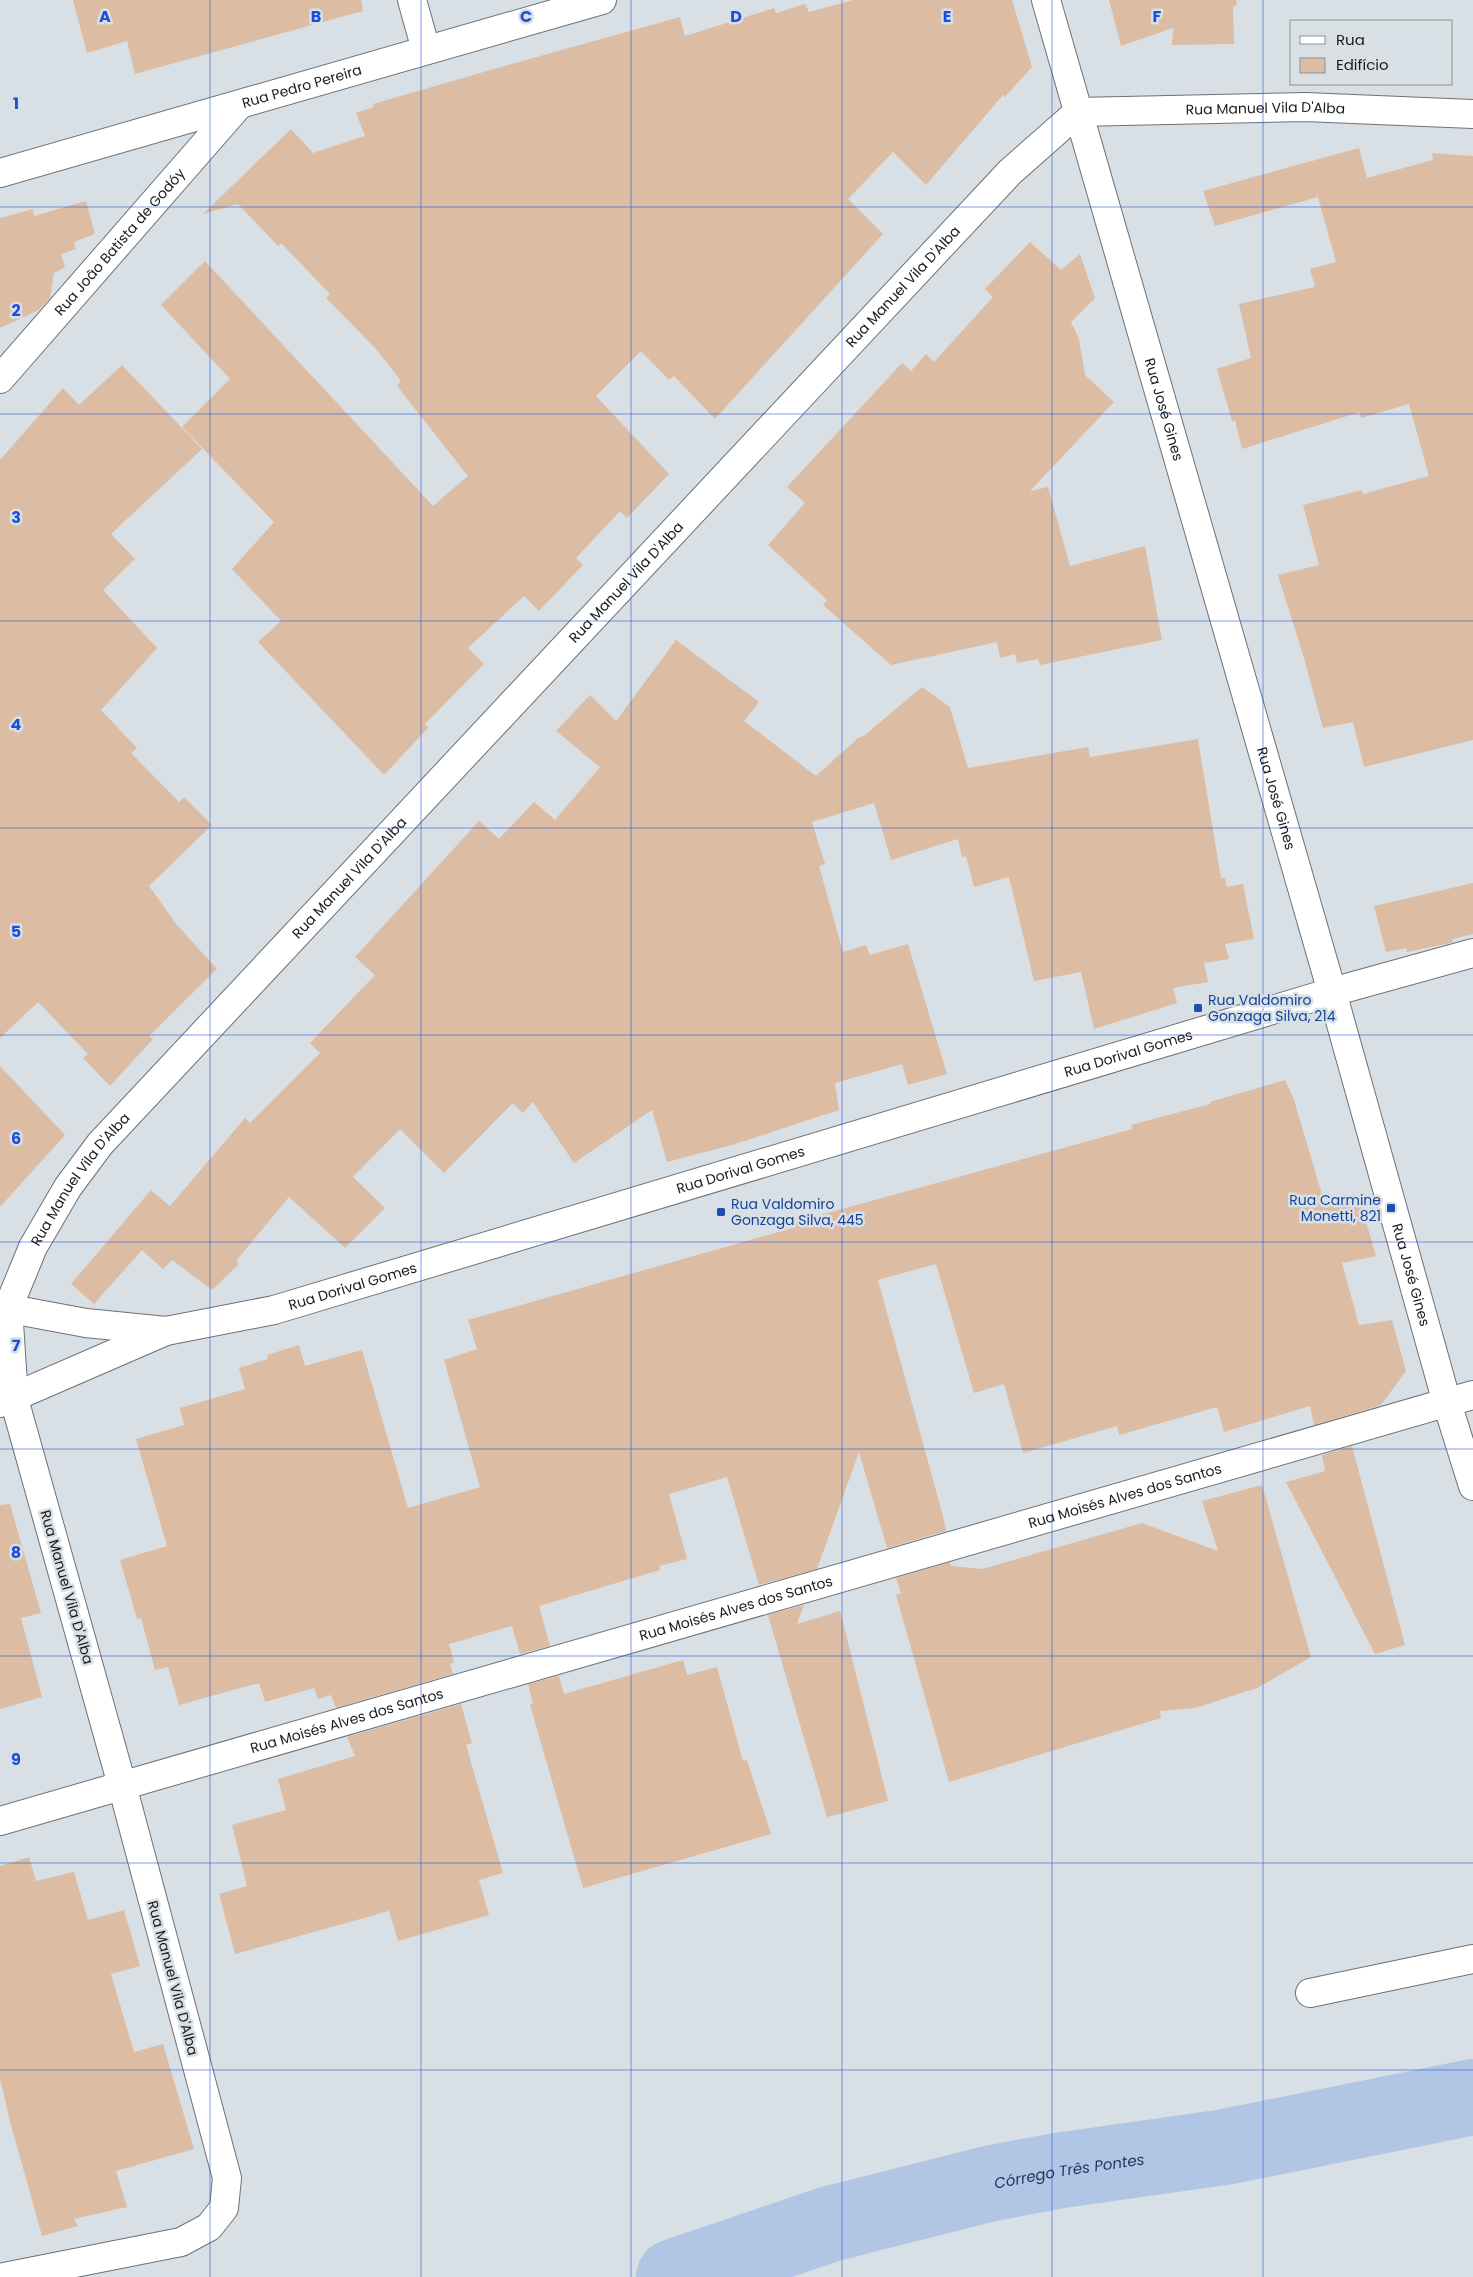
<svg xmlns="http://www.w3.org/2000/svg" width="1473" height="2277" font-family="Poppins,sans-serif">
	<rect width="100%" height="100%" fill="#d9e0e5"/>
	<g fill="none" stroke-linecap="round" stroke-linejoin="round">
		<path stroke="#b1c5e5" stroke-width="76" id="s1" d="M674 2277 830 2224 988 2184 1056 2171 1225 2147 1473 2097"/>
	</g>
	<g fill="#dcbca3">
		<path d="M73 0H361L363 11 135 74 127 41 87 53Z"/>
		<path d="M853 0H1012L1032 67 1005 97 1003 95 926 185 893 152 848 199 883 234 715 419 674 376 669 380 641 351 596 396 669 474 627 518 620 511 576 558 583 565 539 611 524 596 468 648 484 664 425 724 428 728 384 775 258 642 281 621 232 569 274 522 182 427 230 379 161 305 205 261 433 506 468 476 397 386 401 381 377 350 326 298 330 294 281 243 278 246 238 204 203 214 291 129 313 153 365 136 356 113 374 107 373 104 494 69 680 17 685 36 774 8 776 13 805 4 809 12Z"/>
		<path d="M1109 0H1236L1237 5 1233 7 1234 44 1172 45 1173 28 1121 46Z"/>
		<path d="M1359 148 1367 178 1433 160 1432 153 1473 156V740L1364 767 1353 722 1323 728 1304 658 1278 575 1319 565 1303 505 1362 490 1363 494 1429 476 1409 404 1361 418 1360 412 1242 449 1235 420 1232 421 1217 369 1251 358 1239 304 1315 287 1310 269 1336 262 1318 197 1215 226 1203 191Z"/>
		<path d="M86 201 95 234 74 242 76 249 61 254 65 267 54 273 50 298 39 310 0 328V218L33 209 34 216Z"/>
		<path d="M1030 242 1061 270 1080 254 1095 298 1071 322 1079 339 1085 375 1114 402 1030 491 1048 487 1070 566 1145 546 1162 640 1040 665 1038 659 1017 663 1015 654 1000 658 997 642 891 665 823 605 827 600 768 545 805 503 787 487 902 363 911 371 926 354 934 362 993 297 985 289Z"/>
		<path d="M122 365 202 449 111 534 135 559 103 590 157 648 101 710 137 748 131 753 179 802 184 797 212 825 149 886 177 925 217 969 149 1036 153 1039 110 1086 83 1058 88 1054 38 1002 0 1038V460L63 388 79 405Z"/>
		<path d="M676 640 759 702 744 721 816 776 858 738 865 735 922 687 950 707 968 768 1088 747 1090 757 1198 739 1221 878H1225L1227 887 1243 884 1254 939 1225 944 1229 959 1204 963 1208 982 1173 988 1177 1003 1094 1029 1081 972 1034 981 1009 877 974 887 966 856 962 857 958 839 891 860 874 803 812 822 825 864 819 866 843 952 866 945 870 955 908 944 947 1074 908 1085 902 1064 835 1083 839 1110 732 1145 667 1162 652 1110 574 1163 533 1102 523 1113 513 1103 444 1173 400 1129 353 1177 385 1208 345 1248 289 1197 236 1261 239 1264 212 1290 172 1260 163 1269 142 1250 94 1304 71 1284 151 1190 170 1206 245 1118 250 1123 320 1053 310 1043 375 975 355 957 479 821 499 839 534 802 555 820 600 767 556 731 590 695 616 721Z"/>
		<path d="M1473 883V934L1453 939V942L1446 944 1407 952 1406 948 1386 952 1374 906Z"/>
		<path d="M0 1066 65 1135 0 1207Z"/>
		<path d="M1285 1080 1294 1100 1326 1208 1359 1197 1376 1256 1342 1263 1359 1325 1392 1320 1406 1371 1381 1405 1314 1425 1310 1406 1224 1432 1217 1407 1119 1435 1117 1426 1023 1453 1004 1384 974 1393 936 1264 878 1280 943 1516 946 1531 887 1548 859 1452 817 1569 759 1585 727 1477 669 1494 687 1559 659 1566 660 1570 539 1606 550 1646 520 1654 512 1626 449 1644 454 1663 450 1664 453 1674 336 1708 331 1695 318 1699 314 1688 265 1702 259 1683 179 1705 168 1667 155 1670 141 1618 137 1619 120 1560 167 1546 136 1439 184 1425 180 1408 245 1389 239 1368 268 1359 267 1355 299 1345 305 1366 362 1350 408 1508 480 1487 444 1360 477 1349 468 1320 796 1227 795 1222 1132 1129 1131 1125 1210 1104V1102Z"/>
		<path d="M1352 1446 1405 1645 1375 1654 1286 1482 1325 1471 1322 1455Z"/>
		<path d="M1262 1485 1311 1657 1257 1688 1195 1708 1160 1711 1161 1718 949 1782 896 1595 901 1593 896 1578 950 1562 951 1566 982 1569 1142 1523 1218 1551 1202 1501Z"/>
		<path d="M10 1504 41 1613 21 1618 42 1697 0 1709V1505Z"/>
		<path d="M804 1605 797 1624 840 1611 888 1801 827 1817 768 1615Z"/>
		<path d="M683 1660 687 1675 717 1667 743 1761 747 1760 771 1834 583 1888 530 1705 533 1703 528 1684 559 1676 564 1694Z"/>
		<path d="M461 1704 472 1743 466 1745 503 1873 479 1880 489 1915 398 1941 389 1911 235 1954 219 1894 247 1886 232 1825 286 1810 278 1779 355 1756 347 1737Z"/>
		<path d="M29 1857 36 1881 74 1872 88 1920 124 1910 140 1966 111 1974 134 2052 163 2044 194 2149 116 2171 127 2207 74 2219 78 2226 42 2236 11 2125 0 2079V1866Z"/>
	</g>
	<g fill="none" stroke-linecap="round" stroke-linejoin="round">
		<g stroke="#6c7176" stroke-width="30">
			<g id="minor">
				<path d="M412 0 426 50"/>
				<path id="s2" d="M1046 0 1332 992 1447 1403 1473 1486"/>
				<path id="s3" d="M0 173 602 0"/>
				<path id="s4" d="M0 379 239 105"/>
				<path id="s5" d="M0 1307 86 1323 166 1331 274 1310 1332 992 1473 953"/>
				<path d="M0 1403 166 1331"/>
				<path id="s6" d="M0 1821 1473 1395"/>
				<path d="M1310 1993 1473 1959"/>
				<path id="s7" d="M4 2277 181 2242 209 2227 224 2208 227 2178 122 1785 14 1399 8 1308 33 1247 68 1187 100 1144 1010 172 1078 112 1305 107 1473 114"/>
			</g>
		</g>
		<use href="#minor" stroke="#fff" stroke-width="28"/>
	</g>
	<path fill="none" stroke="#1d4ed8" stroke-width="1" stroke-opacity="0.55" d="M210 0V2277M421 0V2277M631 0V2277M842 0V2277M1052 0V2277M1263 0V2277M0 207H1473M0 414H1473M0 621H1473M0 828H1473M0 1035H1473M0 1242H1473M0 1449H1473M0 1656H1473M0 1863H1473M0 2070H1473"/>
	<g fill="#1a4fb4" stroke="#d9e0e5" stroke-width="2">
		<rect x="1193" y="1003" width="10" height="10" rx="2.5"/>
		<rect x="1386" y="1203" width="10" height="10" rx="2.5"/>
		<rect x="716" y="1207" width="10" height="10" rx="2.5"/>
	</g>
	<g text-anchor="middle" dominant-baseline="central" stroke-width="5" stroke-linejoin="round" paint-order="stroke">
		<g font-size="14" fill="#191b1d" stroke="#d9e0e5">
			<text stroke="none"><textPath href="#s3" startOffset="314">Rua Pedro Pereira</textPath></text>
			<text stroke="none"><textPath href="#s7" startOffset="2964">Rua Manuel Vila D'Alba</textPath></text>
			<text stroke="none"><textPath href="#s4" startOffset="182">Rua João Batista de Godóy</textPath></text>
			<text stroke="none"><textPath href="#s7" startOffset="2529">Rua Manuel Vila D'Alba</textPath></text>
			<text stroke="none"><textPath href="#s2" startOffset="426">Rua José Gines</textPath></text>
			<text stroke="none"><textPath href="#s7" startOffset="2124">Rua Manuel Vila D'Alba</textPath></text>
			<text stroke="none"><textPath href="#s2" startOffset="831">Rua José Gines</textPath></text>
			<text stroke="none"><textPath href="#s7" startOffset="1719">Rua Manuel Vila D'Alba</textPath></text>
			<text stroke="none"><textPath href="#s5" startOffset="1170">Rua Dorival Gomes</textPath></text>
			<text stroke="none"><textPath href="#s5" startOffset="765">Rua Dorival Gomes</textPath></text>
			<text stroke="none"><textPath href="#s7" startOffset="1314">Rua Manuel Vila D'Alba</textPath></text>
			<text stroke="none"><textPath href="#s2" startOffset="1326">Rua José Gines</textPath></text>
			<text stroke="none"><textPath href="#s5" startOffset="360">Rua Dorival Gomes</textPath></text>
			<text stroke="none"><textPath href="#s6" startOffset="1171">Rua Moisés Alves dos Santos</textPath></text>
			<text transform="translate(67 1587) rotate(74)">Rua Manuel Vila D'Alba</text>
			<text stroke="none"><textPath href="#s6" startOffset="766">Rua Moisés Alves dos Santos</textPath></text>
			<text stroke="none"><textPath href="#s6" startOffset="361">Rua Moisés Alves dos Santos</textPath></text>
			<text transform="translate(173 1978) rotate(75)">Rua Manuel Vila D'Alba</text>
		</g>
		<g font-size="14" fill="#164399" stroke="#d9e0e5" text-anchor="start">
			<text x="1208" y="1000">Rua Valdomiro<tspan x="1208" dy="16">Gonzaga Silva, 214</tspan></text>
			<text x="1381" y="1200" text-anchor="end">Rua Carmine<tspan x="1381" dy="16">Monetti, 821</tspan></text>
			<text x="731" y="1204">Rua Valdomiro<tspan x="731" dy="16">Gonzaga Silva, 445</tspan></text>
		</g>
		<g font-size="15" font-style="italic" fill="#1f3963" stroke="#d9e0e5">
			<text stroke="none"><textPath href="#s1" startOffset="410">Córrego Três Pontes</textPath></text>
		</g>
	</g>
	<g font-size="16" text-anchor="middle" font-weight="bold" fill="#1d4ed8" stroke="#d9e0e5" stroke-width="5" stroke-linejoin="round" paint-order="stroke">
		<text x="105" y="22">A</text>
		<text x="316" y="22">B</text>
		<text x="526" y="22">C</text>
		<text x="736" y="22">D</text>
		<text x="947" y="22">E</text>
		<text x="1157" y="22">F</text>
		<text x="16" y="109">1</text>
		<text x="16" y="316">2</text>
		<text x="16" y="523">3</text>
		<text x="16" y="730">4</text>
		<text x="16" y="937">5</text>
		<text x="16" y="1144">6</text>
		<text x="16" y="1351">7</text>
		<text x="16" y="1558">8</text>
		<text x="16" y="1765">9</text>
	</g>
	<rect x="1290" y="20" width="162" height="65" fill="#d9e0e5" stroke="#8c9195"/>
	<rect x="1300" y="36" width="25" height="8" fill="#ffffff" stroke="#8c9195"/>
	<text x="1336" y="45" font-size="15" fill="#191b1d">Rua</text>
	<rect x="1300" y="58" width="25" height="15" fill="#dcbca3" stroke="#8c9195"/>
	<text x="1336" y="70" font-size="15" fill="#191b1d">Edifício</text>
</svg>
